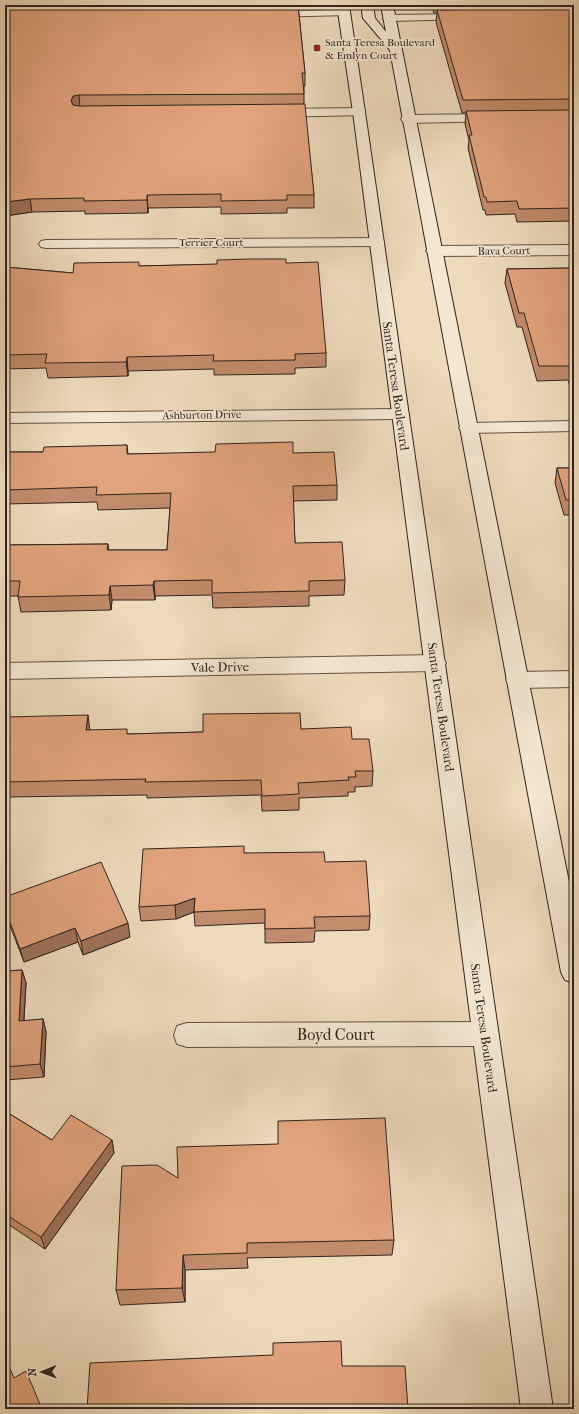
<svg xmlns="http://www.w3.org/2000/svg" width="579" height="1414" font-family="'IM FELL French Canon',serif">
	<rect width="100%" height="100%" fill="#eedbbc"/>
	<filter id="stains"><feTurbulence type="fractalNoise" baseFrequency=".005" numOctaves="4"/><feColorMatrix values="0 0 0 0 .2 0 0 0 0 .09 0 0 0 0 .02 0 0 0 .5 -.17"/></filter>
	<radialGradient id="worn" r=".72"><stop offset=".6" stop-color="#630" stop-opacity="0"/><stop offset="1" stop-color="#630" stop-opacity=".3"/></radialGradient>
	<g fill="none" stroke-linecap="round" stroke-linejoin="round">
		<g stroke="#605246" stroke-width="2">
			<g id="minor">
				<path d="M344 10 348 11 350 13 348 15 270 17 266 16 264 14 266 12 270 11Z"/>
				<path d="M466 14 470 15 472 17 470 19 389 21 385 20 383 18 385 16 389 15Z"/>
				<path d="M359 108 364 109 365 112 364 115 276 117 271 116 270 113 271 110 276 109Z"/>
				<path d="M495 114 500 115 502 118 500 121 408 123 403 122 401 119 403 116 408 115Z"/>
				<path d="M377 238 382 239 384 242 382 245 377 246 46 248 41 247 39 244 41 241 46 240Z"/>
				<path d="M574 245V255L434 256 429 254 426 251 429 248 434 246Z"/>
				<path d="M400 409 406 410 409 414 406 418 400 419 5 423V413Z"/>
				<path d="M574 421V431L468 433 462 432 459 428 462 424 468 423Z"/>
				<path d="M435 655 443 658 446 663 443 668 435 671 5 679V663Z"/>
				<path d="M574 671V687L517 688 509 685 506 680 509 675 517 672Z"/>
				<path d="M485 1022 495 1025 498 1034 495 1043 485 1046 187 1047 177 1044 174 1035 177 1026 187 1023Z"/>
			</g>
		</g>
		<g stroke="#30241f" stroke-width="2">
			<g id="secondary">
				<path d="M337 5H349L365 112 553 1409H521L353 112Z"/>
				<path d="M361 5H373L375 18 386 32 381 5H393L574 907V983L565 980 561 972 390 50 363 18Z"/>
			</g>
		</g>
		<use href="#minor" fill="#f4e8d3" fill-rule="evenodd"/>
		<use href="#secondary" fill="#f4e8d3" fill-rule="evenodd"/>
	</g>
	<g fill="#c28c6c" stroke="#30241f">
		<path d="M5 5H298L305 73V86H304V104L314 195V208H287V213L221 214V207L148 208V213L85 214V211L32 212 5 216Z"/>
		<path d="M432 5H574V221L517 222 515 214 486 215 485 210H483L468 148 469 140 465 124 466 113H462L436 22 437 13H434Z"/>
		<path d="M286 263 326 353V367L295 368V374L214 375V369L128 371V376L48 378 46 368 5 369V267L73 273 139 266Z"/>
		<path d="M574 268V386H570L568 380 537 381 522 327H517L505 283 507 269Z"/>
		<path d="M127 445 128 454 293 453 337 485V500L293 501 295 543 345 580 344 595 309 596V606L213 608 212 595 155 596V600H112L111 610 21 612 18 596H5V545L108 544 109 550H167L170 508 98 510 97 502 5 504V452H43Z"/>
		<path d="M557 468H574V515H564L555 483Z"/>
		<path d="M5 717 90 730 128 734 203 732 301 729 352 739 373 771 372 786 355 787V792H348V796L299 798V810L262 811 261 795 147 798V795L8 797 6 788H5Z"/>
		<path d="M244 853 325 862 370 916 369 930 315 931 314 942 265 943V923L195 926 194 912 176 919 141 921 139 907Z"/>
		<path d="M5 909 130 937 83 955 78 942 24 962 9 923Z"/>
		<path d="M22 970 26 983 24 1021 43 1019 46 1032 44 1077 5 1080V971Z"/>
		<path d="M5 1111 52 1140H112L114 1153 45 1249 5 1222Z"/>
		<path d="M178 1178 394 1240 392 1255 247 1258 248 1268 185 1270V1302L120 1305 116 1290Z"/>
	</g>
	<g fill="#9e7258" stroke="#30241f">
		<path d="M88 5H96L97 10Z"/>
		<path d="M79 95 80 108 75 109 71 101 73 96Z"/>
		<path d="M147 195 148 208V213L147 200Z"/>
		<path d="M30 199 32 212 5 216V202Z"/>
		<path d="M127 357 128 371V376L126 362Z"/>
		<path d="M154 581 155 596V600L153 585Z"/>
		<path d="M110 586 112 600 111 610 109 595Z"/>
		<path d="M88 715 90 731 86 730Z"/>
		<path d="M195 898 194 912 176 919 175 905Z"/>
		<path d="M128 923 130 937 83 955 81 941Z"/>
		<path d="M75 928 78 942 24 962 20 949Z"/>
		<path d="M22 970 26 983 23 1034 19 1021Z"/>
		<path d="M43 1019 46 1032 44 1077 40 1064Z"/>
		<path d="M112 1140 114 1153 45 1249 41 1237Z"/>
		<path d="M183 1255 185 1270V1302L182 1288Z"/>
	</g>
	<g fill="#e1a37d" stroke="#30241f">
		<path d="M5 5H90L91 6 96 8 298 5 305 73H302L304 94 79 95 73 96 71 101 73 105 79 106 305 104 314 195H287V200L221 201V194L147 195V200L84 201V198L30 199 5 202Z"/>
		<path d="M574 8V99L463 100 437 10Z"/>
		<path d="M574 110V208L519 209 517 201 487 202 486 197H484L469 135H472L466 111Z"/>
		<path d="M249 259H286V263L318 262 326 353 295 354V360L213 361 214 355 127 357 126 362 45 363 47 354 5 355V267L73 273 74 263 139 262V266L217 264V260Z"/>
		<path d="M574 268V372H572L570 366H539L524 313H519L507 269Z"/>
		<path d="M293 442V453L334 452 337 485 293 486 295 543 342 542 345 580 309 581V591L212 593V580L154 581 153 585 110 586 109 595 18 597 20 581H5V545L108 544 107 550H167L171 493 96 495 97 487 5 490V452H43L44 447 127 445V454L215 452 216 444Z"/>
		<path d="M557 468H574V500H566Z"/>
		<path d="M300 713 301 729 351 727 352 739H369L373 771H355L356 777H348L349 780 298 783 299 794 262 796 261 780 145 782 146 779 5 782 6 772H5V717L88 715 86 730 127 729V734L203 732V714Z"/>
		<path d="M244 846V853L324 852 325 862 366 861 370 916 314 917 315 928 265 929V909L194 912 195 898 175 905 139 907 143 849Z"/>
		<path d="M101 862 128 923 81 941 75 928 20 949 5 909V897Z"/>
		<path d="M22 970 19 1021 43 1019 40 1064 5 1067V971Z"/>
		<path d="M5 1111 52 1140 71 1115 112 1140 41 1237 5 1214Z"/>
		<path d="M385 1118 394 1240 247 1243V1253L183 1255 182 1288 116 1290 122 1166 157 1165 178 1178 177 1147 278 1144V1121Z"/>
		<path d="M341 1341 342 1366H405L408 1409H87L90 1363 273 1355V1343Z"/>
		<path d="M5 1357 14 1378 26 1371 42 1409H5Z"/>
	</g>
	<rect fill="#8f2418" stroke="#f4e8d3" stroke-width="1.5" x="313" y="44" width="8" height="8" rx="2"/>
	<g text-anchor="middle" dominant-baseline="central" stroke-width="3.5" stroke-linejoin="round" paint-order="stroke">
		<g font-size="11" fill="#30241f" stroke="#f4e8d3" text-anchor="start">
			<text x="325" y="42">Santa Teresa Boulevard<tspan x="325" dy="13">&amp; Emlyn Court</tspan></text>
		</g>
		<g font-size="11" fill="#30241f" stroke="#f4e8d3">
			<text x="211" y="242">Terrier Court</text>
			<text transform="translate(504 251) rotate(-1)">Bava Court</text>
			<text transform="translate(202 415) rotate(-1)">Ashburton Drive</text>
		</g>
		<g font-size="13" fill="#30241f" stroke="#f4e8d3">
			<text transform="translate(396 386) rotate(82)">Santa Teresa Boulevard</text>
			<text transform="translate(220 667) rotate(-1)">Vale Drive</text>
			<text transform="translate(441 707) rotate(82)">Santa Teresa Boulevard</text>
			<text transform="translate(484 1028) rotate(82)">Santa Teresa Boulevard</text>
		</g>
		<g font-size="16" fill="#30241f" stroke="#f4e8d3">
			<text x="336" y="1034">Boyd Court</text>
		</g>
	</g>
	<rect width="579" height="1414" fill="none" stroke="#eedbbc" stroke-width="20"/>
	<rect x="6" y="6" width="567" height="1402" fill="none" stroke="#30241f" stroke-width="2"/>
	<rect x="10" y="10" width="559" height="1394" fill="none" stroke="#30241f"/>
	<g transform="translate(42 1372) rotate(269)" stroke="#f4e8d3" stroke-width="3" paint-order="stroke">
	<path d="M0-3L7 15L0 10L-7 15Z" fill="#30241f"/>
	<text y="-6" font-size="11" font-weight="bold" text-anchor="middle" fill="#30241f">N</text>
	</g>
	<rect width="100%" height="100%" filter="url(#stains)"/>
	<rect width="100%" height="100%" fill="url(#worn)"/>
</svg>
